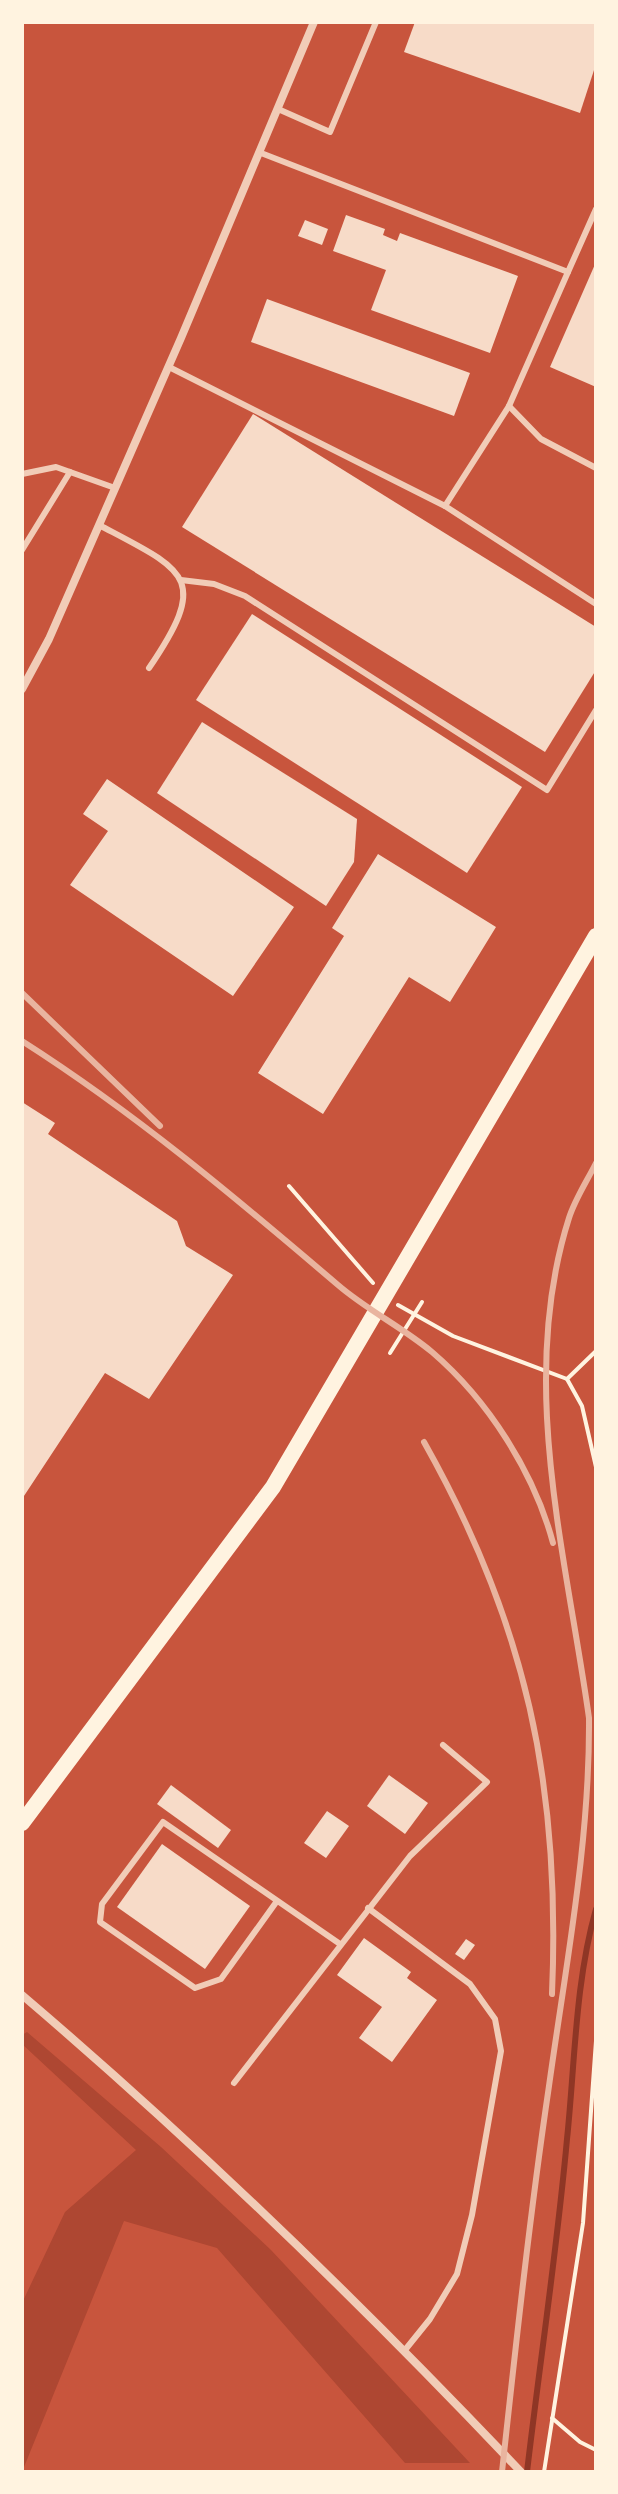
<svg xmlns="http://www.w3.org/2000/svg" width="618" height="2494" font-family="'Golos Text',sans-serif">
	<rect width="100%" height="100%" fill="#c8553d"/>
	<path fill="#ae4732" d="M27 2032 161 2147 271 2250 470 2463H405L217 2248 124 2221 22 2472V2303L65 2212 136 2150 22 2044V2035Z"/>
	<g fill="none" stroke-linecap="round" stroke-linejoin="round">
		<path stroke="#8f3625" stroke-width="6" d="M527 2472C540 2361 557 2250 567 2139 575 2063 575 1983 596 1909"/>
	</g>
	<g fill="#f7dbc8">
		<path d="M415 22H596V64L580 113 404 52Z"/>
		<path d="M346 215 385 229 383 235 397 241 400 233 518 276 490 353 371 310 386 270 333 251Z"/>
		<path d="M305 220 328 229 322 245 298 236Z"/>
		<path d="M596 262V387L550 367Z"/>
		<path d="M267 299 470 373 454 416 251 342Z"/>
		<path d="M253 414 596 627V670L545 752 182 527Z"/>
		<path d="M252 614 522 787 467 873 196 700Z"/>
		<path d="M202 722 357 819 354 862 326 906 157 793Z"/>
		<path d="M107 779 294 907 233 996 70 885 108 831 83 814Z"/>
		<path d="M378 854 496 927 450 1002 409 977 323 1114 258 1073 344 936 332 928Z"/>
		<path d="M22 1102 55 1123 48 1134 177 1221 186 1246 233 1275 149 1399 105 1373 22 1499Z"/>
		<path d="M389 1775 428 1803 405 1834 367 1806Z"/>
		<path d="M171 1785 231 1830 218 1848 157 1804Z"/>
		<path d="M327 1811 349 1826 326 1858 304 1843Z"/>
		<path d="M162 1844 250 1906 205 1969 117 1907Z"/>
		<path d="M364 1938 411 1972 407 1978 437 2000 392 2062 359 2038 382 2007 337 1975Z"/>
		<path d="M466 1939 475 1945 464 1960 455 1954Z"/>
	</g>
	<g fill="none" stroke-linecap="round" stroke-linejoin="round">
		<g stroke="#fff3e0" stroke-width="4">
			<path d="M289 1186 373 1283"/>
			<path d="M398 1305 453 1336 567 1379"/>
			<path d="M596 1351 567 1379 582 1406 596 1467"/>
			<path d="M390 1353 422 1302"/>
			<path d="M552 2418 580 2442 596 2450"/>
			<path d="M544 2472 583 2223 596 2041"/>
		</g>
		<g stroke="#f1ccb7" stroke-width="6">
			<path d="M278 109 330 132 376 22"/>
			<path d="M568 272 596 209"/>
			<path d="M169 367 445 506 509 406 568 272 261 153"/>
			<path d="M509 406 541 439 596 468"/>
			<path d="M22 474 56 467 115 488"/>
			<path d="M445 506 596 604"/>
			<path d="M99 525C186 571 211 577 149 668"/>
			<path d="M22 550 70 472"/>
			<path d="M181 580 214 584 245 596 547 790 596 710"/>
			<path d="M277 1901 221 1979 195 1988 100 1922 102 1904 163 1822 340 1944"/>
			<path d="M368 1908 470 1984 495 2019 501 2051 472 2215 457 2274 430 2319 405 2350"/>
			<path d="M234 2083 410 1856 487 1782 443 1745"/>
		</g>
		<g stroke="#f1ccb7" stroke-width="8">
			<path d="M22 689 49 639 181 338 314 22"/>
			<path d="M22 1995C198 2145 362 2304 521 2472"/>
		</g>
		<path stroke="#fff3e0" stroke-width="16" d="M22 1823 273 1487 596 936"/>
		<g stroke="#e9b49f" stroke-width="6">
			<path d="M22 993 160 1126"/>
			<path d="M22 1041C135 1113 236 1198 338 1285 367 1310 402 1327 432 1352 488 1400 534 1472 553 1543"/>
			<path d="M424 1442C526 1623 561 1786 552 1994"/>
			<path d="M502 2472C516 2343 530 2214 549 2086 566 1964 590 1841 589 1718 566 1554 517 1381 569 1218 575 1199 587 1181 596 1163"/>
		</g>
	</g>
	<rect width="618" height="2494" fill="none" stroke="#fff3e0" stroke-width="48"/>
</svg>
